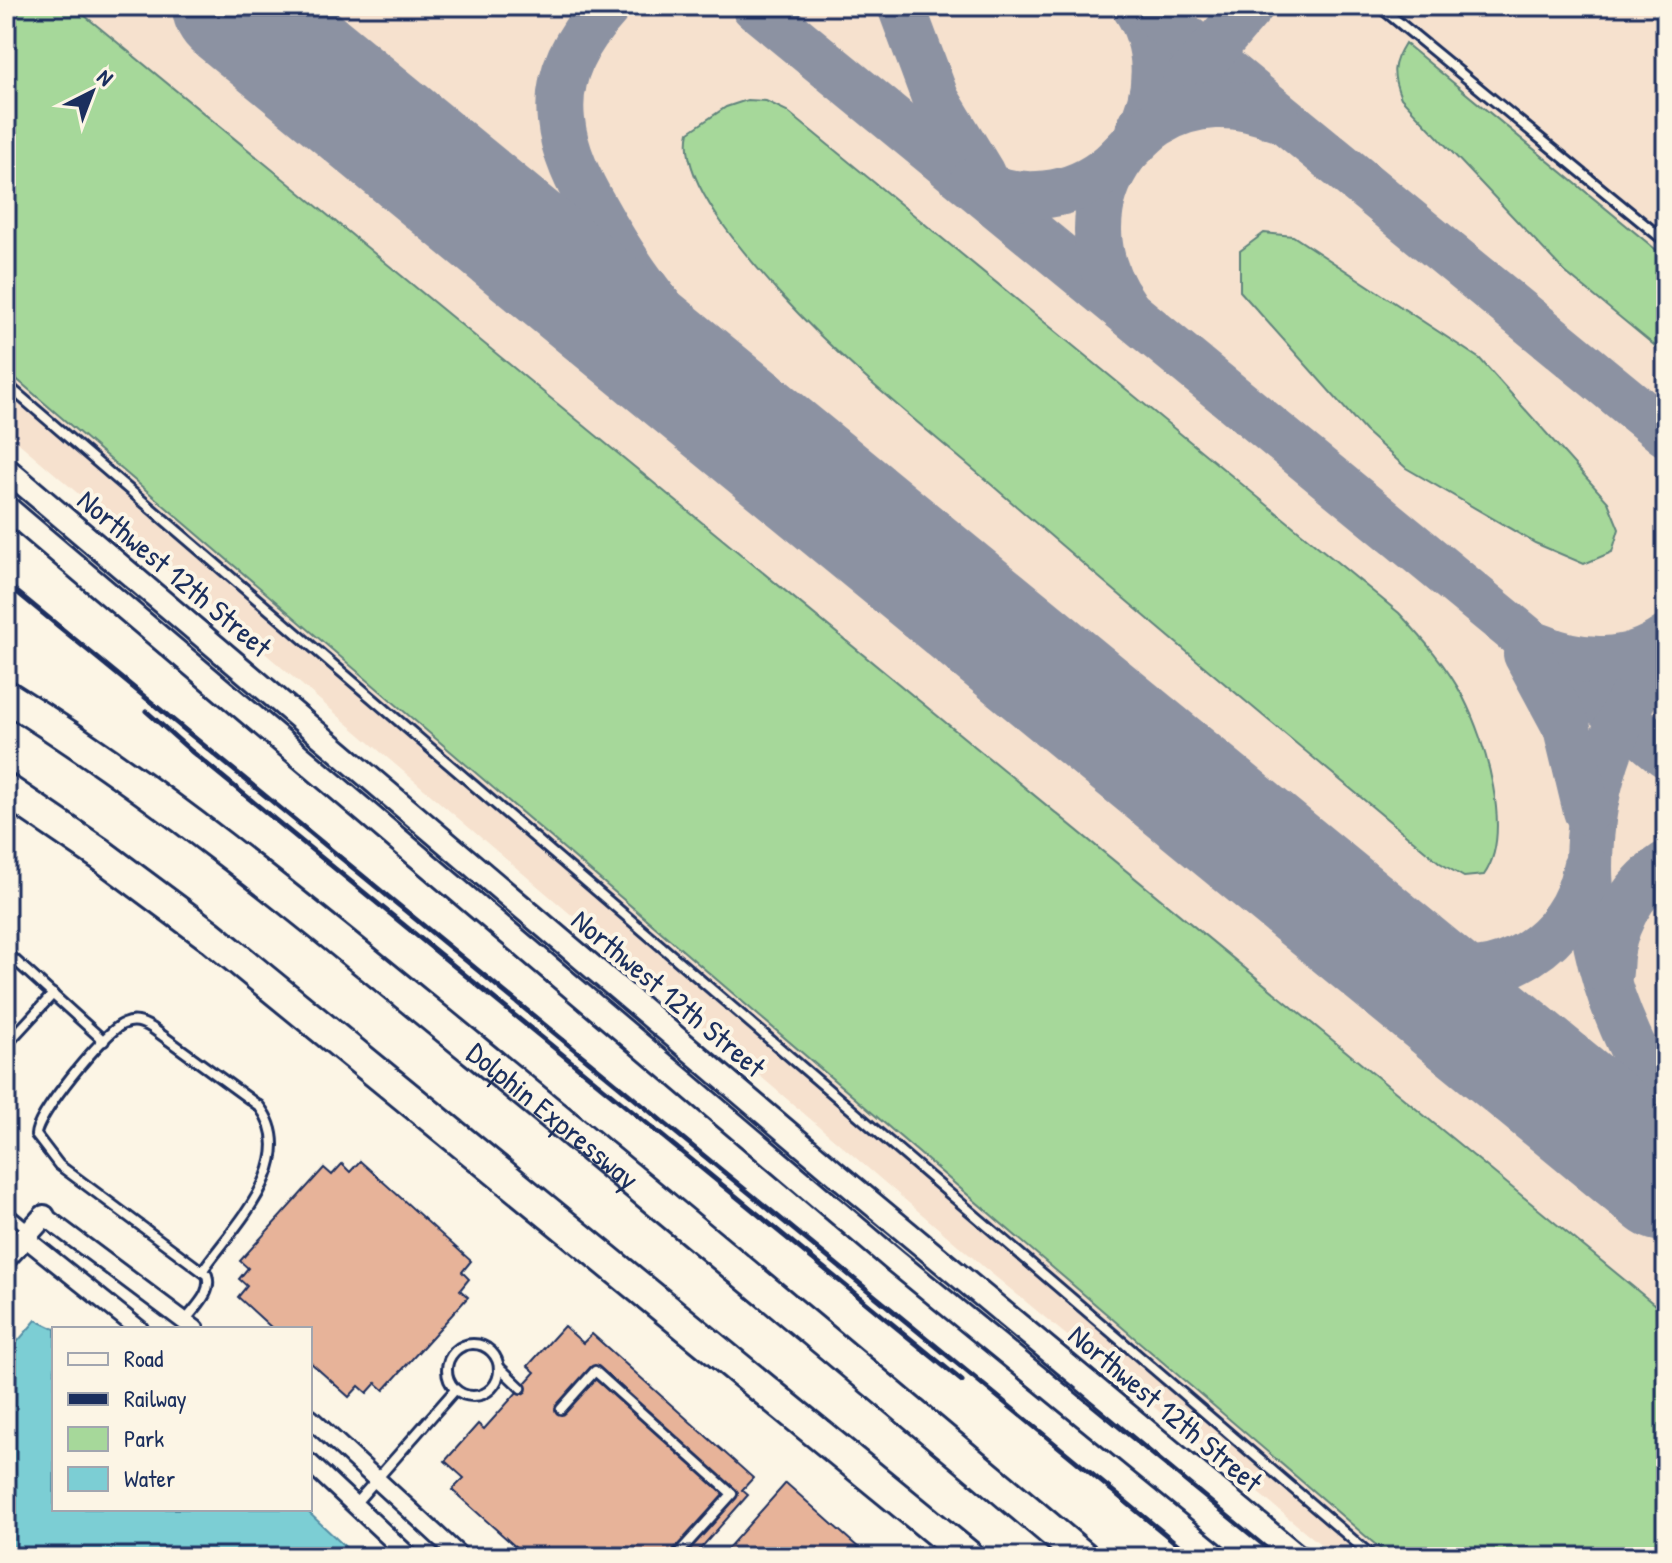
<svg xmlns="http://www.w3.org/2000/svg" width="1672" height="1563" font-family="'Patrick Hand',sans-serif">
	<rect width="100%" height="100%" fill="#fcf5e5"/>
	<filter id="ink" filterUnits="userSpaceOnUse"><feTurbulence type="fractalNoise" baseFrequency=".0125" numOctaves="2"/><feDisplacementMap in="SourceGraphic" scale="16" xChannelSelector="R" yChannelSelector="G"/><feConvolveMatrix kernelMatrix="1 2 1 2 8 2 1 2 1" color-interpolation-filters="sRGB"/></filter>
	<g filter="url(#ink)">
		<path fill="#f6e1ce" d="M6 6H1666V1557H1336L986 1269 6 432Z"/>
		<g fill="#a6d89a" stroke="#60847c" stroke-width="2">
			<path d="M6 6H73L1666 1314V1557H1390L6 370Z"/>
			<path d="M1405 43 1666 258V355L1565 272 1401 98C1391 74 1392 64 1405 43Z"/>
			<path d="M747 100 766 101 787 111 1399 613C1423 639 1447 666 1463 697 1485 740 1514 833 1484 875L1464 877 1440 863C1293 741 1146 619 1001 493 927 429 847 368 781 295 750 260 677 181 689 132L726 107Z"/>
			<path d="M1264 233 1293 236 1480 359 1608 502 1619 529 1612 552 1584 564 1535 543 1406 468 1365 431 1240 291V251Z"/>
		</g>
		<path fill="#7cced4" stroke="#558ea5" stroke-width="2" d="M36 1320 55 1329 54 1509H305L356 1557H6V1355Z"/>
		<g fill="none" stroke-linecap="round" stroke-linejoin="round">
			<g stroke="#8c92a2" stroke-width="48">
				<path d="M607 6C577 39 556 74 561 120 564 152 579 182 595 210 684 374 852 502 988 626"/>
				<path d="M755 6 1666 754"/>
				<path d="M901 6 936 100 981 174"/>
				<path d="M1135 6C1160 42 1161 93 1139 131"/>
				<path d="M1146 6 1666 433"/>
				<path d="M1186 81 1250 6"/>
				<path d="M1123 155C1089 201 1090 260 1124 306"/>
				<path d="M974 181C1019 205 1074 198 1112 165 1128 151 1140 134 1157 123 1193 100 1238 100 1276 117"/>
				<path d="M1666 646C1556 791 1571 958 1666 1107"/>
				<path d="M1540 647C1582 665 1628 666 1666 639"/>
				<path d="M1527 654 1567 728 1587 811"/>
				<path d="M1347 920C1372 936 1397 958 1426 967 1497 990 1574 942 1586 868"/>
				<path d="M1609 972C1609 930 1630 889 1666 865"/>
			</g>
			<path stroke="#8c92a2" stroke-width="122" d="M233 6 1666 1181"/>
		</g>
		<g fill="#e7b399" stroke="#1b2f5e" stroke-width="2">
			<path d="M360 1161 471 1261 462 1272 469 1279 460 1290 468 1297 384 1390 376 1383 367 1393 359 1386 349 1397 310 1362V1329H273L238 1297 247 1286 239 1279 248 1268 240 1261 324 1168 332 1175 342 1164 350 1172Z"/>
			<path d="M564 1326 583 1343 592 1334 753 1478 742 1490 748 1495 693 1557H527L452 1490 464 1478 445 1461 478 1424 484 1429 535 1372 528 1366Z"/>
			<path d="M786 1483 869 1557H720Z"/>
		</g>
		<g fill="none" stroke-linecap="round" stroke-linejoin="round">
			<g stroke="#1b2f5e" stroke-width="14">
				<g id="service">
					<path d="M1379 6 1666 242"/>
					<path d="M6 384 1373 1557"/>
					<path d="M6 952 104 1041"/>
					<path d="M6 1045 53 994"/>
					<path d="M6 1211 30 1231"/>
					<path d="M185 1321C195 1307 213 1293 207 1275L59 1165 36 1135C36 1116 104 1032 123 1024 134 1019 142 1022 152 1028L259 1106C303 1161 232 1228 203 1270"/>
					<circle cx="473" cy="1370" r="26"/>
					<path d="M499 1367 521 1388"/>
					<path d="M561 1409 595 1371 732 1494 675 1557"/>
					<path d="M355 1504 455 1390"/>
				</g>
			</g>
			<g stroke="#1b2f5e" stroke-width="22">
				<g id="minor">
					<path d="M44 1216 195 1329"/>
					<path d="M25 1238 139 1329"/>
					<path d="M310 1418 461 1557"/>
					<path d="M310 1463 410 1557"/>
				</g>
			</g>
			<g stroke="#1b2f5e" stroke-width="26">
				<path id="tertiary" d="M6 1258 44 1216"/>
			</g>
			<g stroke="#1b2f5e" stroke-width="28">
				<g id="secondary">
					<path d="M6 469 834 1172 1298 1557"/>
					<path d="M6 507 895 1261 1257 1557"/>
				</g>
			</g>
			<g stroke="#1b2f5e" stroke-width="36">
				<g id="motorway">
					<path id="s1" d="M6 696C173 800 323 927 475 1051 679 1218 881 1387 1083 1557"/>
					<path d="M6 790 100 854 210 936 969 1557"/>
				</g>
			</g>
			<use href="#service" stroke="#fcf5e5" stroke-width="8"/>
			<use href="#minor" stroke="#fcf5e5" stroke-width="16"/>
			<use href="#tertiary" stroke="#fcf5e5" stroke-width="20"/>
			<use href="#secondary" stroke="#fcf5e5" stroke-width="22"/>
			<use href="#motorway" stroke="#fcf5e5" stroke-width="30"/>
			<g stroke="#1b2f5e" stroke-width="5">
				<path d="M6 583 1193 1557"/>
				<path d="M146 711 191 751 962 1381"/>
			</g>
		</g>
	</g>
	<g text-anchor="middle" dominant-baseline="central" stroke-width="8" stroke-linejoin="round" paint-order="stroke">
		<g font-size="30" fill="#1b2f5e" stroke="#fcf5e5">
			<text transform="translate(175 573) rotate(40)">Northwest 12th Street</text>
			<text transform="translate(669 993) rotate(40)">Northwest 12th Street</text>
			<text stroke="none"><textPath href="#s1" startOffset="690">Dolphin Expressway</textPath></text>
			<text transform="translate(1166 1408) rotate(40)">Northwest 12th Street</text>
		</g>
	</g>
	<rect width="1672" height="1563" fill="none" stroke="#fcf5e5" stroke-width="32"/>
	<rect x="16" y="16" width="1640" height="1531" fill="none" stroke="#1b2f5e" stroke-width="3" filter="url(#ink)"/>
	<rect x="52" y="1327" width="260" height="184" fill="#fcf5e5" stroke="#a2a6af" stroke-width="2"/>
	<rect x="68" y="1353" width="40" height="12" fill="#fcf5e5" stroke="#a2a6af" stroke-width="2"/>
	<text x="124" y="1367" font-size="24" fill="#1b2f5e">Road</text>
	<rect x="68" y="1393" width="40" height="12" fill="#1b2f5e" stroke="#a2a6af" stroke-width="2"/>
	<text x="124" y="1407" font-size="24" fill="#1b2f5e">Railway</text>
	<rect x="68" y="1427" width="40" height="24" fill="#a6d89a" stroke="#a2a6af" stroke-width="2"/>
	<text x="124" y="1447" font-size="24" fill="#1b2f5e">Park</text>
	<rect x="68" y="1467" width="40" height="24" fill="#7cced4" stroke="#a2a6af" stroke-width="2"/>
	<text x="124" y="1487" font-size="24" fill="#1b2f5e">Water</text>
	<g transform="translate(92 92) rotate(42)" stroke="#fcf5e5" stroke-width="6" paint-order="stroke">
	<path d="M0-6L14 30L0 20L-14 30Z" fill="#1b2f5e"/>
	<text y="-12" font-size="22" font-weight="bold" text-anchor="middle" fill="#1b2f5e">N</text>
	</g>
</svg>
